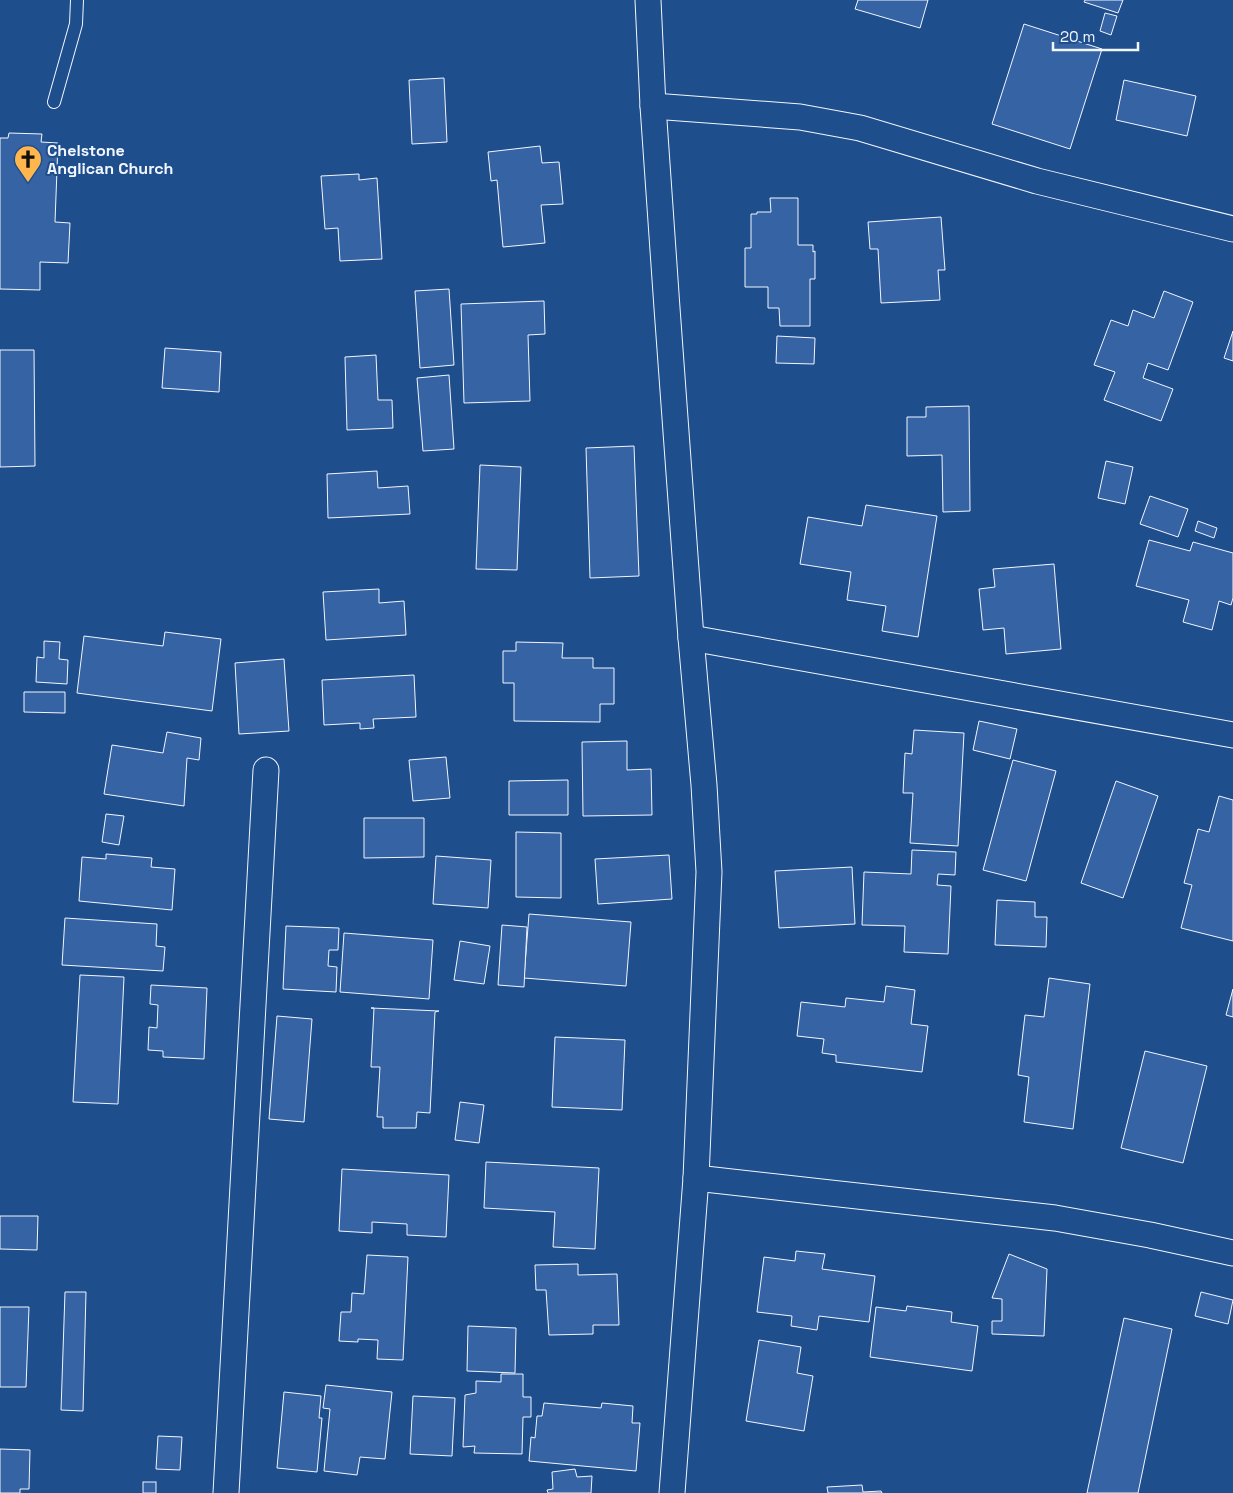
<svg xmlns="http://www.w3.org/2000/svg" width="1233" height="1493" font-family="'Space Grotesk',sans-serif">
	<rect width="100%" height="100%" fill="#1f4e8c"/>
	<g fill="#3563a3" stroke="#f2f6ff">
		<path d="M858 0H928L920 28 855 9Z"/>
		<path d="M1085 0H1123L1118 13 1084 2Z"/>
		<path d="M1105 13 1117 16 1111 35 1100 31Z"/>
		<path d="M1024 24 1102 49 1070 149 992 124Z"/>
		<path d="M444 78 447 142 412 144 409 80Z"/>
		<path d="M1124 80 1196 96 1187 136 1116 120Z"/>
		<path d="M9 133 42 134 41 142 58 143 55 222 70 223 68 263 40 262V290L0 289V138H8Z"/>
		<path d="M540 146 542 163 559 162 563 204 541 205 545 243 503 247 497 180 491 181 488 152Z"/>
		<path d="M359 174V180L377 178 382 259 340 261 338 228 325 229 321 176Z"/>
		<path d="M770 198H798V245H813V252L815 251V279H810V326H780L779 308H768V287H745V248H751V214H757V212H771Z"/>
		<path d="M941 217 945 270H938L940 300 881 303 878 249H870L868 222Z"/>
		<path d="M449 289 454 365 420 368 415 291Z"/>
		<path d="M1164 291 1193 302 1168 370 1148 363 1143 378 1173 389 1161 421 1104 400 1115 372 1094 365 1111 320 1128 326 1133 310 1154 318Z"/>
		<path d="M544 301 545 334 528 335 530 401 464 403 461 304Z"/>
		<path d="M1233 331V361L1224 358Z"/>
		<path d="M777 336 815 338 814 364 776 363Z"/>
		<path d="M165 348 221 352 219 392 162 388Z"/>
		<path d="M0 350H34L35 466 0 467Z"/>
		<path d="M376 355 378 400H392L393 428 347 430 345 357Z"/>
		<path d="M449 375 454 449 423 451 417 378Z"/>
		<path d="M969 406 970 511 943 512 942 455 907 456V417H926V407Z"/>
		<path d="M634 446 639 576 590 578 586 448Z"/>
		<path d="M1106 461 1133 467 1125 504 1098 498Z"/>
		<path d="M480 465 521 467 517 570 476 569Z"/>
		<path d="M377 471 378 488 408 486 410 514 328 518 327 474Z"/>
		<path d="M1150 496 1188 509 1178 537 1140 524Z"/>
		<path d="M866 505 937 516 918 637 882 631 886 606 847 600 851 572 800 564 808 517 862 526Z"/>
		<path d="M1198 521 1217 528 1214 538 1195 531Z"/>
		<path d="M1149 540 1190 551 1193 542 1233 553V598L1231 605 1219 601 1212 630 1183 622 1189 600 1136 586Z"/>
		<path d="M1054 564 1061 649 1006 654 1004 628 983 630 979 589 995 587 993 569Z"/>
		<path d="M379 589V603L404 601 406 635 326 640 323 592Z"/>
		<path d="M165 632 221 639 212 711 77 693 84 636 163 646Z"/>
		<path d="M44 641 60 642 59 659 68 660 67 684 36 682 37 657 44 658Z"/>
		<path d="M516 642 563 643 562 658H593V668H614V704H600V722L514 721V683H503V651H516Z"/>
		<path d="M284 659 289 731 239 734 235 663Z"/>
		<path d="M414 675 416 717 373 719 374 728 360 729V723L324 725 322 680Z"/>
		<path d="M24 692H65V713L24 712Z"/>
		<path d="M979 721 1017 729 1010 759 973 750Z"/>
		<path d="M914 730 964 733 958 846 910 843 913 793H903L905 753 912 754Z"/>
		<path d="M167 732 201 738 199 760 187 758 184 806 104 794 112 745 163 753Z"/>
		<path d="M627 741V770L651 769 652 815 583 816 582 742Z"/>
		<path d="M446 757 450 798 413 801 409 760Z"/>
		<path d="M1013 760 1056 771 1026 881 983 870Z"/>
		<path d="M568 780V815H509V781Z"/>
		<path d="M1116 781 1158 796 1123 898 1081 883Z"/>
		<path d="M1219 796 1233 800V941L1181 928 1192 885 1184 883 1198 829 1209 832Z"/>
		<path d="M106 814 124 816 119 845 102 842Z"/>
		<path d="M364 818H424V857L364 858Z"/>
		<path d="M516 832 561 833V898L516 897Z"/>
		<path d="M912 850 956 852 955 875 938 874 937 885 951 886 948 954 904 952 905 926 862 925 864 872 911 874Z"/>
		<path d="M106 854 152 858 151 867 175 869 172 910 79 901 82 857 106 859Z"/>
		<path d="M669 855 672 899 598 904 595 859Z"/>
		<path d="M436 856 491 860 488 908 433 904Z"/>
		<path d="M852 867 855 924 779 928 775 871Z"/>
		<path d="M997 900 1035 902V917H1047L1046 947 995 945Z"/>
		<path d="M529 914 631 922 626 986 524 978Z"/>
		<path d="M65 918 157 924 156 946 165 947 163 971 62 965Z"/>
		<path d="M502 925 527 927 524 987 498 985Z"/>
		<path d="M286 926 339 928 338 950H329L328 966 337 967 336 992 283 989Z"/>
		<path d="M344 933 433 940 429 999 340 992Z"/>
		<path d="M460 941 490 946 484 984 454 980Z"/>
		<path d="M80 975 124 977 118 1104 73 1102Z"/>
		<path d="M1049 978 1090 984 1073 1129 1024 1122 1029 1077 1018 1075 1025 1015 1044 1017Z"/>
		<path d="M151 985 207 988 204 1059 163 1057V1051L148 1050 149 1027 157 1028 158 1005 150 1004Z"/>
		<path d="M886 986 915 990 911 1024 928 1026 922 1072 836 1062V1055L822 1053 824 1039 797 1036 801 1002 845 1007 846 998 884 1002Z"/>
		<path d="M1233 989V1017L1226 1015Z"/>
		<path d="M371 1008 439 1011 435 1012 430 1113 417 1112 416 1128H383V1117H377L380 1067H371L374 1008Z"/>
		<path d="M277 1016 312 1019 304 1122 269 1119Z"/>
		<path d="M555 1037 625 1040 622 1110 552 1107Z"/>
		<path d="M1145 1051 1207 1066 1183 1163 1121 1148Z"/>
		<path d="M460 1102 484 1105 479 1143 455 1140Z"/>
		<path d="M486 1162 599 1168 595 1249 553 1247 555 1212 484 1208Z"/>
		<path d="M342 1169 449 1175 446 1237 407 1235V1224L372 1222V1233L339 1231Z"/>
		<path d="M0 1216H38L37 1250 0 1249Z"/>
		<path d="M796 1251 825 1254 822 1269 875 1276 869 1322 819 1316 817 1330 791 1326 792 1316 757 1312 764 1257 795 1261Z"/>
		<path d="M1009 1254 1047 1269 1044 1336 992 1334V1321H1002V1299L992 1298Z"/>
		<path d="M367 1255 408 1257 403 1360 377 1359 378 1340 358 1339V1342L339 1341 341 1312H351L352 1293 364 1294Z"/>
		<path d="M578 1264V1275L617 1274 619 1325H593V1334L549 1335 546 1290H536L535 1265Z"/>
		<path d="M65 1292H86L83 1411 61 1410Z"/>
		<path d="M1201 1292 1233 1300 1228 1324 1195 1316Z"/>
		<path d="M907 1306 952 1312 951 1322 978 1326 972 1371 870 1357 876 1307 906 1311Z"/>
		<path d="M0 1307H29L26 1387H0Z"/>
		<path d="M1124 1318 1172 1329 1138 1493H1087Z"/>
		<path d="M468 1326 516 1328 515 1373 467 1371Z"/>
		<path d="M759 1340 801 1347 797 1373 813 1376 804 1431 746 1421Z"/>
		<path d="M501 1374H523V1397H531V1417H523L522 1454 474 1453 475 1446 463 1447 465 1395 476 1393V1381L501 1382Z"/>
		<path d="M326 1385 392 1392 385 1459 360 1457 357 1475 324 1471 330 1409 323 1408Z"/>
		<path d="M284 1392 321 1396 319 1418H322L317 1472 277 1468Z"/>
		<path d="M413 1396 455 1398 452 1456 410 1454Z"/>
		<path d="M544 1403 601 1408 602 1403 633 1406 632 1423H640L636 1471 529 1461 531 1437 535 1438 537 1416H542Z"/>
		<path d="M158 1436 182 1437 180 1470 156 1469Z"/>
		<path d="M0 1449 30 1450 29 1489H20V1493H0Z"/>
		<path d="M575 1469 577 1477 592 1476 591 1493H548L547 1490 553 1489 552 1472Z"/>
		<rect x="143" y="1482" width="13" height="11"/>
		<path d="M862 1485 863 1492 881 1491 882 1493H828L827 1487Z"/>
	</g>
	<g fill="none" stroke-linecap="round" stroke-linejoin="round">
		<g stroke="#f2f6ff" stroke-width="14">
			<path id="service" d="M54 102 76 24 77 0"/>
		</g>
		<g stroke="#f2f6ff" stroke-width="27">
			<g id="minor">
				<path d="M648 0 653 106 667 308 691 638 704 785 709 872 696 1178 672 1493"/>
				<path d="M653 106 800 117 860 128 1037 181 1233 229"/>
				<path d="M691 638 1233 735"/>
				<path d="M696 1178 1055 1218 1150 1235 1233 1253"/>
				<path d="M226 1493 266 770"/>
			</g>
		</g>
		<use href="#service" stroke="#1f4e8c" stroke-width="12"/>
		<use href="#minor" stroke="#1f4e8c" stroke-width="25"/>
	</g>
	<defs>
		<g id="church-pin" transform="scale(1.4375)"><path d="M0 17L-7.5 6A9.5 9.5 0 1 1 7.5 6Z" fill="#ffb74d" stroke="#1f4e8c"/><path d="M-1.2-6h2.4v3.5h3.3v2.4h-3.3V6h-2.4V-.1h-3.3v-2.4h3.3Z" fill="#111"/></g>
	</defs>
	<g fill-rule="evenodd">
		<use href="#church-pin" x="28" y="159"/>
	</g>
	<g text-anchor="middle" dominant-baseline="central" stroke-width="4" stroke-linejoin="round" paint-order="stroke">
		<g font-size="16" font-weight="bold" fill="#f2f6ff" stroke="#1f4e8c" text-anchor="start">
			<text x="47" y="150">Chelstone<tspan x="47" dy="18">Anglican Church</tspan></text>
		</g>
	</g>
	<path d="M1053 42v8h85v-8" fill="none" stroke="#f2f6ff" stroke-width="2.5"/>
	<text x="1060" y="42" font-size="15" fill="#f2f6ff" stroke="#1f4e8c" stroke-width="4" paint-order="stroke">20 m</text>
</svg>
